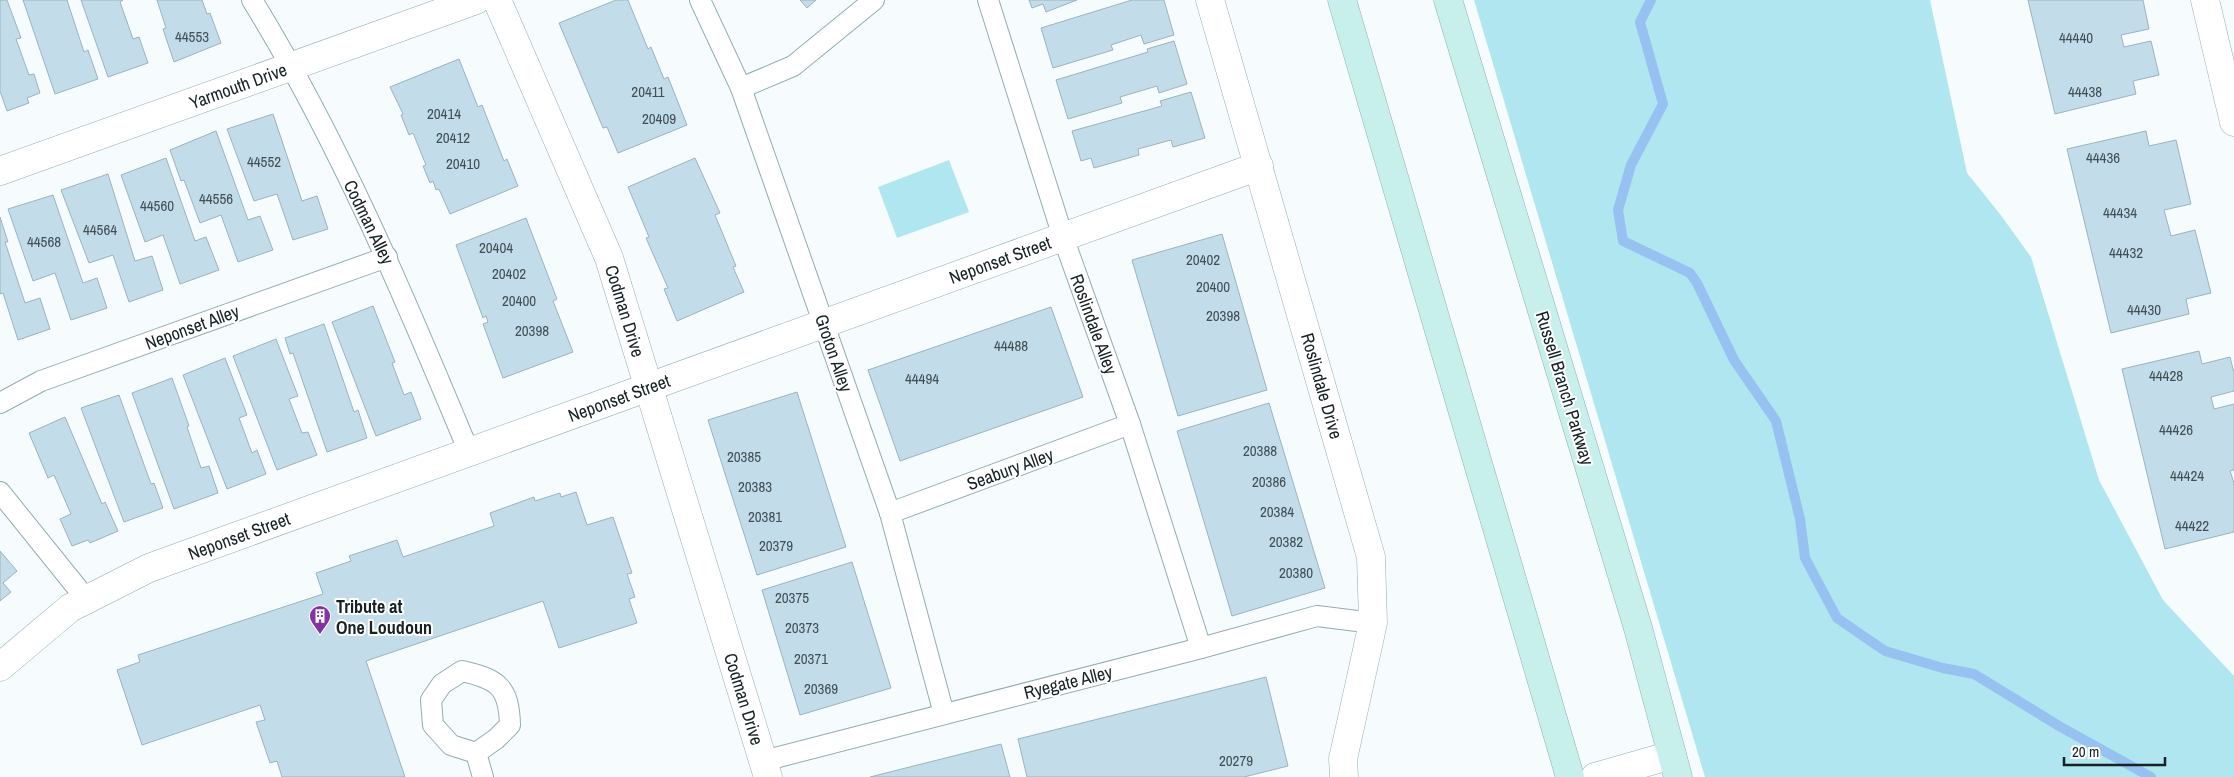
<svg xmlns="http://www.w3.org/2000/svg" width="2234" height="777" font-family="'Archivo Narrow',sans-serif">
	<rect width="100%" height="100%" fill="#f6fcfd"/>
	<g fill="#b0e6f0">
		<path d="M1474 0H1930L1967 173 2000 214 2031 257 2099 480 2163 600 2234 676V777H1705Z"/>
		<path d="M949 160 969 212 897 238 878 187Z"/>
	</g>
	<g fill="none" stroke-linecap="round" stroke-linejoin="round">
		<path stroke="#96c1f0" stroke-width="10" d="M1651 0 1640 22 1663 104 1631 165 1618 210 1623 241 1690 273 1697 283 1734 360 1776 421 1800 519 1805 558 1837 618 1885 651 1943 668 1974 674 2059 726 2151 777"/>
	</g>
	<g fill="#c2dce9" stroke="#9bb3c0">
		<path d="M0 0H7L21 38 16 39 29 75 34 74 40 93 27 98 29 103 7 111 0 91Z"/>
		<path d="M23 0H67L84 52 88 50 98 79 55 94Z"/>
		<path d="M81 0H123L120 2 133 39 139 37 148 63 108 77Z"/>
		<path d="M157 0H202L207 14 210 13 221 43 174 62 163 29 166 28Z"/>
		<path d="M616 0H628L648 49 651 47 664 79 668 77 687 125 618 153 607 127 603 128 559 23Z"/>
		<path d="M800 0H816L807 8Z"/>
		<path d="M1029 0H1077L1046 12 1043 4 1032 8Z"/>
		<path d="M1132 0H1164L1174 35 1144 44 1141 35 1111 45 1113 50 1053 68 1041 28Z"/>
		<path d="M2028 0H2143L2149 29 2121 35 2124 47 2151 41 2159 75 2133 81 2136 94 2055 114Z"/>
		<path d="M1174 41 1187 84 1159 93 1157 86 1120 97 1122 103 1068 119 1056 80 1148 52 1147 49Z"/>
		<path d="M459 59 478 107 482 105 504 161 507 159 518 186 450 214 439 189 436 190 433 181 430 183 423 166 426 165 413 133 409 135 401 115 403 114 390 87Z"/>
		<path d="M1191 92 1205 138 1173 147 1171 140 1138 149 1139 155 1094 168 1091 158 1081 161 1072 131 1162 106 1160 101Z"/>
		<path d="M273 114 302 201 317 196 328 229 293 240 277 194 254 201 227 129Z"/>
		<path d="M216 131 248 220 260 216 273 250 238 262 221 215 200 223 184 180 181 181 170 150Z"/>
		<path d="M2146 131 2149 146 2176 140 2191 204 2164 210 2171 236 2195 230 2211 293 2186 299 2189 314 2111 333 2067 149Z"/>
		<path d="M166 158 195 241 206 237 219 270 180 284 163 235 145 242 121 175Z"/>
		<path d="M695 158 720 213 715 215 736 266 733 267 744 292 677 321 664 289 668 288 646 238 649 237 628 187Z"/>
		<path d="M108 174 135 261 152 256 163 290 129 302 113 255 89 263 61 190Z"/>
		<path d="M53 195 83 283 97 278 107 308 71 320 55 273 33 281 8 209Z"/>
		<path d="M0 217 8 242H5L25 303 40 298 50 329 18 340 3 293 0 294Z"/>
		<path d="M526 218 557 299 553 301 573 352 503 378 483 324 488 322 486 316 483 318 456 245Z"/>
		<path d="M1222 234 1267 390 1178 416 1132 260Z"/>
		<path d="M373 306 395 362 392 363 404 395 411 392 421 419 376 436 332 322Z"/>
		<path d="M1051 307 1083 397 900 461 868 370Z"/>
		<path d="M324 324 354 412 358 410 367 438 327 452 293 353 290 354 285 338Z"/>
		<path d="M276 339 298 396 289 399 302 433 308 432 317 455 277 470 233 356Z"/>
		<path d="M2199 351 2202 364 2230 357 2234 373V391L2211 397 2214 409 2234 404V470L2230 471 2234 483V532L2165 549 2122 369Z"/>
		<path d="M225 358 247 415 239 418 252 453 257 450 266 474 227 489 183 375Z"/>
		<path d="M172 378 189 426 187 427 201 468 209 466 218 493 174 509 132 393Z"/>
		<path d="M797 392 846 547 757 575 708 420Z"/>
		<path d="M119 395 151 484 154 483 163 508 124 522 81 408Z"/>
		<path d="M1269 403 1325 588 1232 616 1177 431Z"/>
		<path d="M65 417 102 504 105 502 118 531 90 543 88 540 72 546 60 519 71 514 54 475 48 478 29 433Z"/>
		<path d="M576 492 587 525 613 517 632 573 627 574 635 597 629 599 637 623 559 648 543 601 366 661 405 777H282L277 761 270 763 256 722 265 720 260 705 142 745 117 670 140 662 138 655 323 594 316 573 351 561 349 556 397 540 403 557 494 526 490 513 534 497 535 501 560 493 561 497Z"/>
		<path d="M0 551 17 571 3 583 11 592 0 601Z"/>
		<path d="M852 562 891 688 800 715 762 590Z"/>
		<path d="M1266 677 1288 766 1244 777H1027L1018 739Z"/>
		<path d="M1001 744 1010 777H870Z"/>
	</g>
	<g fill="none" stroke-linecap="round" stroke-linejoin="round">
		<g stroke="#91adb2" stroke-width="22">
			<g id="service">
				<path d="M252 0C340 143 405 298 469 452"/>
				<path d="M700 0 741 88 890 513 944 714"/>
				<path d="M988 0 1063 237 1130 424 1201 648"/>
				<path d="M741 88 793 66 874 0"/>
				<path d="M0 403 41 381 387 257"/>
				<path d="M0 492 87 600"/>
				<path d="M890 513 1130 424"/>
				<path d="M476 753 451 745 433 725 431 700 442 684 462 671C498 679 509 687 510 725L496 739 476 753 483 777"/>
				<path d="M763 761 1201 648 1317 616 1373 623"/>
			</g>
		</g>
		<g stroke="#91adb2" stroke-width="29">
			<g id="minor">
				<path d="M497 0 609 258 768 777"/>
				<path d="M1210 0 1371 557 1373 623 1343 759 1344 777"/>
				<path d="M2205 0 2234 122"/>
				<path d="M0 171 476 0"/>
				<path d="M0 667 70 608 149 568 1259 166"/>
				<path d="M1595 777 1672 755"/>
			</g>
		</g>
		<g stroke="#91adb2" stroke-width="29">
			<g id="secondary">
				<path d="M1342 0 1570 777"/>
				<path d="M1448 0 1638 628 1678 777"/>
			</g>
		</g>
		<use href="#service" stroke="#fff" stroke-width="20"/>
		<use href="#minor" stroke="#fff" stroke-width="28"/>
		<use href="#secondary" stroke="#c7f0ed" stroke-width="28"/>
	</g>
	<defs>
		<g id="building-pin" transform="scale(1.125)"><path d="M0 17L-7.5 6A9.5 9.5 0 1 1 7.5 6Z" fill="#8333a4" stroke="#fff"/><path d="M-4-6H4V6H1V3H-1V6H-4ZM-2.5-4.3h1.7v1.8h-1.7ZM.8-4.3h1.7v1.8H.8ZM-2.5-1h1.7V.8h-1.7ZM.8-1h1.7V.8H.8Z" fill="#fff"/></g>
	</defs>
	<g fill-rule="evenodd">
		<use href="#building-pin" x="320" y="616"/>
	</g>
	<g text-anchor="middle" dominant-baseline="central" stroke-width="4" stroke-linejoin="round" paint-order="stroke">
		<g font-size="15" fill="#415055">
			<text x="192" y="36">44553</text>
			<text x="2076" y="37">44440</text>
			<text x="648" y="91">20411</text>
			<text x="2085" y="91">44438</text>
			<text x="444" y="113">20414</text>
			<text x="659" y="118">20409</text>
			<text x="453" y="137">20412</text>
			<text x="2103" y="157">44436</text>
			<text x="264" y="161">44552</text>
			<text x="463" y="163">20410</text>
			<text x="216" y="198">44556</text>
			<text x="157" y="205">44560</text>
			<text x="2120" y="212">44434</text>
			<text x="100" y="229">44564</text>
			<text x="44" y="241">44568</text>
			<text x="496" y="247">20404</text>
			<text x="2126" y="252">44432</text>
			<text x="1203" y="259">20402</text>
			<text x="509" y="273">20402</text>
			<text x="1213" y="286">20400</text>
			<text x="519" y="300">20400</text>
			<text x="2144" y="309">44430</text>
			<text x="1223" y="315">20398</text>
			<text x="532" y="330">20398</text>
			<text x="1011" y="345">44488</text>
			<text x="2166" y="375">44428</text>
			<text x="922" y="378">44494</text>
			<text x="2176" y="429">44426</text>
			<text x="1260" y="450">20388</text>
			<text x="744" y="456">20385</text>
			<text x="2187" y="475">44424</text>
			<text x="1269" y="481">20386</text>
			<text x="755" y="486">20383</text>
			<text x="1277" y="511">20384</text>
			<text x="765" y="516">20381</text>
			<text x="2192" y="525">44422</text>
			<text x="1286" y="541">20382</text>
			<text x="776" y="545">20379</text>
			<text x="1296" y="572">20380</text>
			<text x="792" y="597">20375</text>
			<text x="802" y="627">20373</text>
			<text x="811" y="658">20371</text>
			<text x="821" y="688">20369</text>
			<text x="1236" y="760">20279</text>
		</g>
		<g font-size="18" fill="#162224" stroke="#fff">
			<text transform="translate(238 86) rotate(-20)">Yarmouth Drive</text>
			<text transform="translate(369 222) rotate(64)">Codman Alley</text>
			<text transform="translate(1000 260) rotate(-20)">Neponset Street</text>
			<text transform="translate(625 311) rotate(73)">Codman Drive</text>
			<text transform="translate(1094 324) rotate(70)">Roslindale Alley</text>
			<text transform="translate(192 327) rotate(-20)">Neponset Alley</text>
			<text transform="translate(834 353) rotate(71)">Groton Alley</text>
			<text transform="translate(1322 386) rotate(74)">Roslindale Drive</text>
			<text transform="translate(1565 388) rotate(73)">Russell Branch Parkway</text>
			<text transform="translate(619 398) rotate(-20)">Neponset Street</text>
			<text transform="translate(1010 469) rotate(-20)">Seabury Alley</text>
			<text transform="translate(239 536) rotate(-20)">Neponset Street</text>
			<text transform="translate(1068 682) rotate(-14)">Ryegate Alley</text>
			<text transform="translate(744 699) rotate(73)">Codman Drive</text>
		</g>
		<g font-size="18" font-weight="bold" fill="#162224" stroke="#fff" text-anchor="start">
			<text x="336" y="606">Tribute at<tspan x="336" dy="21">One Loudoun</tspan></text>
		</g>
	</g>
	<path d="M2064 757v8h101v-8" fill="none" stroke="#162224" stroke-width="2.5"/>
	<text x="2072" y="757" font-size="15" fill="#162224" stroke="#ffffff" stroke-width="4" paint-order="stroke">20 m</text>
</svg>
